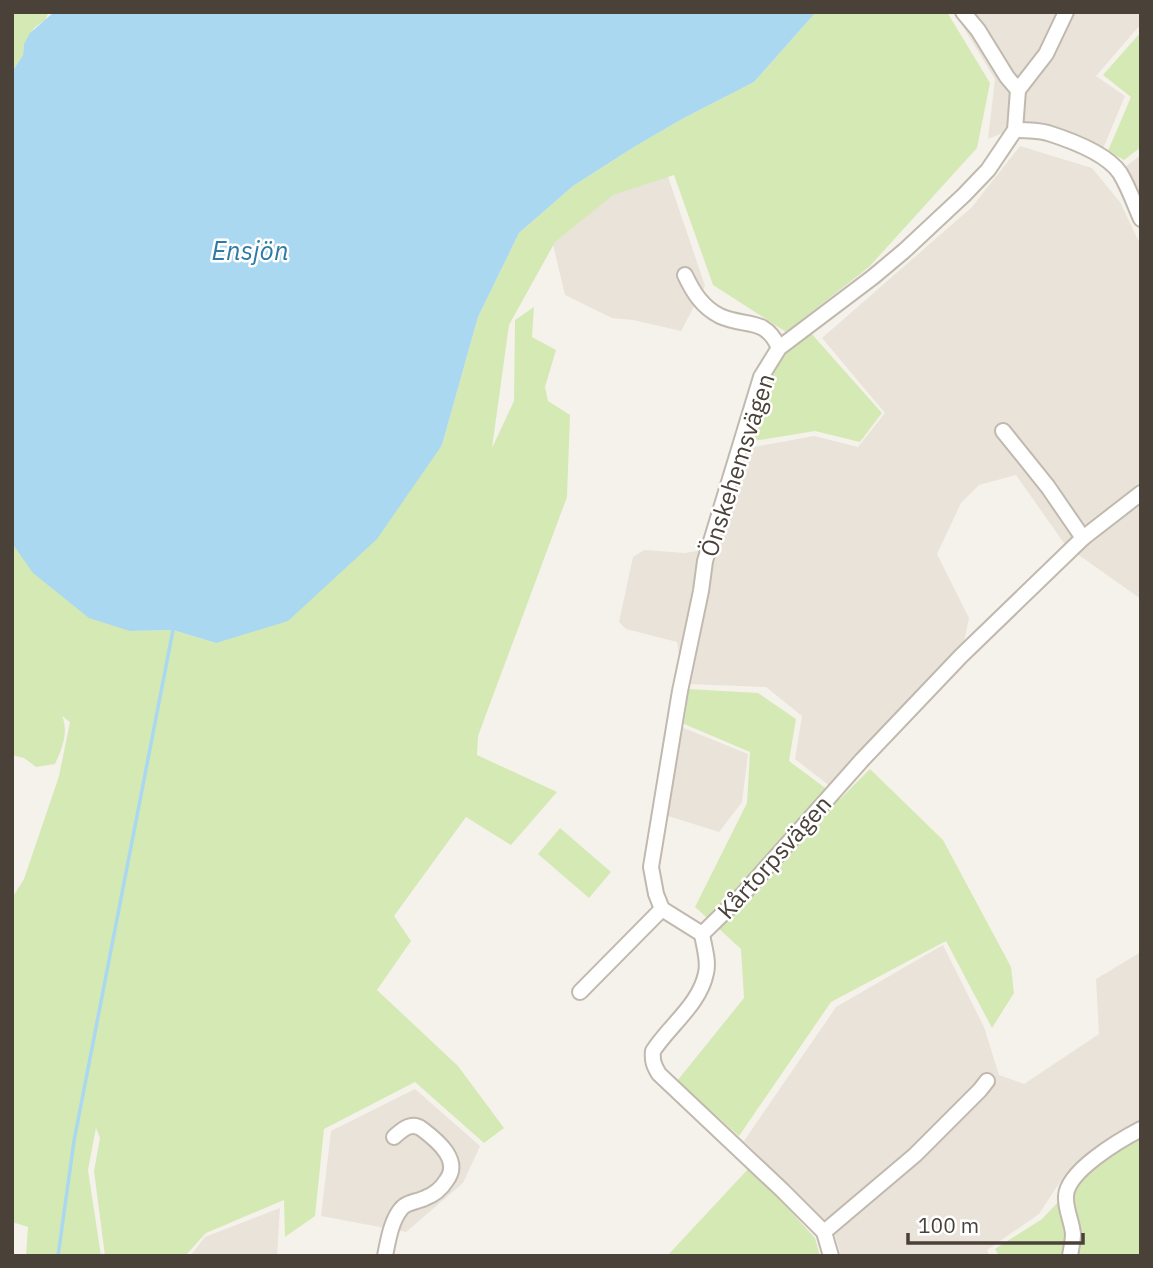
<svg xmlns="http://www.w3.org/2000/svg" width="1153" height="1268" font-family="'IBM Plex Sans',sans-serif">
	<rect width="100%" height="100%" fill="#f5f2ec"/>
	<g fill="#e9e3da">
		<path d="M954 12H1141V24L1096 76 1125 96 1102 151 1017 127 988 139 995 79Z"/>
		<path d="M1020 146 1092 168 1120 202 1141 246V599L1066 546 1016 475 979 485 961 503 937 554 969 618 961 656 835 790 795 759 802 716 766 687 689 684 681 668 677 642 626 629 619 622 633 557 644 550 685 553 708 549 743 449 814 436 858 447 885 413 822 338 972 207Z"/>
		<path d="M1141 155V209L1121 170Z"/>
		<path d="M661 156 705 286 681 331 633 320 612 318 565 295 551 236Z"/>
		<path d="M679 726 748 754 742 802 719 832 665 815Z"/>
		<path d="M943 945 984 1027 999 1075 1024 1084 1099 1034 1096 979 1141 952V1121L1083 1162 1062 1179 1039 1214 987 1250 989 1256H841L834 1231 744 1141 836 1007Z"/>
		<path d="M415 1089 480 1146 463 1183 406 1232 321 1216 331 1131Z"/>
		<path d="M280 1208 277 1256H190L205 1237Z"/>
	</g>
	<g fill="#d5e9b5">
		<path d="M12 12H49L45 20 34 28 24 44 23 55 12 72Z"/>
		<path d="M816 12H947L990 83 977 148 869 267 786 332 713 285 674 175 613 195 555 242 509 325 492 448 514 401 515 320 534 307 532 337 556 350 545 387 548 401 570 415 567 497 478 736 477 755 557 792 511 845 466 817 394 916 411 941 377 990 458 1066 504 1128 484 1143 415 1082 324 1129 315 1216 285 1237 284 1200 206 1233 185 1256H105L94 1171 100 1138 96 1128 88 1170 101 1256H26L28 1227 12 1222V898L24 879 59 776 70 722 62 716C69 732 62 749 55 764L36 767 24 758 12 755V537L14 546 130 631 173 630 216 643 442 445 478 317 519 233 573 186 634 147 682 119 754 82Z"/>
		<path d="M1141 32V147L1124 160 1108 151 1131 97 1103 75Z"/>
		<path d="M810 332 882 413 860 442 815 431 748 442 770 378 788 347Z"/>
		<path d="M689 689 758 693 796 719 789 761 840 799 870 769 943 840 1011 967 1014 993 992 1028 946 941 831 1002 739 1136 677 1081 744 998 741 949 695 907 747 803 750 752 684 724Z"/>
		<path d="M560 828 611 872 589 898 538 854Z"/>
		<path d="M1141 1135V1256H999L995 1249 1042 1219 1077 1182 1125 1144Z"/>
		<path d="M750 1167 815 1238 820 1256H667Z"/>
	</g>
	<path fill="#aad8f0" d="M54 12H816L754 82 682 119 634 147 573 186 519 233 478 317 442 445 377 539 288 621 216 643 173 630 130 631 89 618 33 573 14 546 12 537V72L23 55 24 44 30 33Z"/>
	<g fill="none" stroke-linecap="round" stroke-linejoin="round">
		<path stroke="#aad8f0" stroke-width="3.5" d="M58 1256 74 1141 173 630"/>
		<g stroke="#c1b9ae" stroke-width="18">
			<g id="street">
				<path d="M963 12 978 30 1007 77 1018 90"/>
				<path d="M1015 130C1026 130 1037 130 1048 133 1070 140 1107 154 1120 173 1129 188 1134 203 1141 219"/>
				<path d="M685 275C693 292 702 307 720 316 746 328 765 316 779 348"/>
				<path d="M1003 431 1048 487 1083 538"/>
				<path d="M702 934 662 909 656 894 651 867 680 691 701 591 705 561 761 377 779 348 873 277 904 251 964 195 988 170 1015 130 1018 90 1046 54 1066 12"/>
				<path d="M702 934 743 894 862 760 961 656 1083 538 1141 493"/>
				<path d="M702 934C704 947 709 961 706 973 700 1004 669 1026 653 1051 652 1061 654 1066 659 1074L782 1190 824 1232 831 1256"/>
				<path d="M580 992 662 909"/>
				<path d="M824 1232 915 1155 980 1090 987 1081"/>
				<path d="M385 1256C388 1241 391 1221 401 1209 406 1202 417 1202 425 1198 433 1195 441 1189 446 1181 462 1161 438 1141 422 1129 411 1121 402 1130 394 1137"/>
				<path d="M1070 1256C1071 1249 1073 1241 1073 1234 1072 1221 1065 1209 1066 1196 1067 1171 1120 1140 1141 1129"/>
			</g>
		</g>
		<use href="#street" stroke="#fff" stroke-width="14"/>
	</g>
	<g text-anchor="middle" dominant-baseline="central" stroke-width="5" stroke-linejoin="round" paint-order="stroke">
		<g font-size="24" fill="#4a4239" stroke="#fff">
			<text transform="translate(737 465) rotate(-72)">Önskehemsvägen</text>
			<text transform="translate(774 857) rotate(-48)">Kårtorpsvägen</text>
		</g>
		<g font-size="26" font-style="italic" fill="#2f7ba6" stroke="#fff">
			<text x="250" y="250">Ensjön</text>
		</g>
	</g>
	<rect width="1153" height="1268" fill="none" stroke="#4a4239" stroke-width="28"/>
	<path d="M908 1233v10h175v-10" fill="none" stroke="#4a4239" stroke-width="3.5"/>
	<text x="918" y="1233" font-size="21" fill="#4a4239" stroke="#ffffff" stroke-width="5" paint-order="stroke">100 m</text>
</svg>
